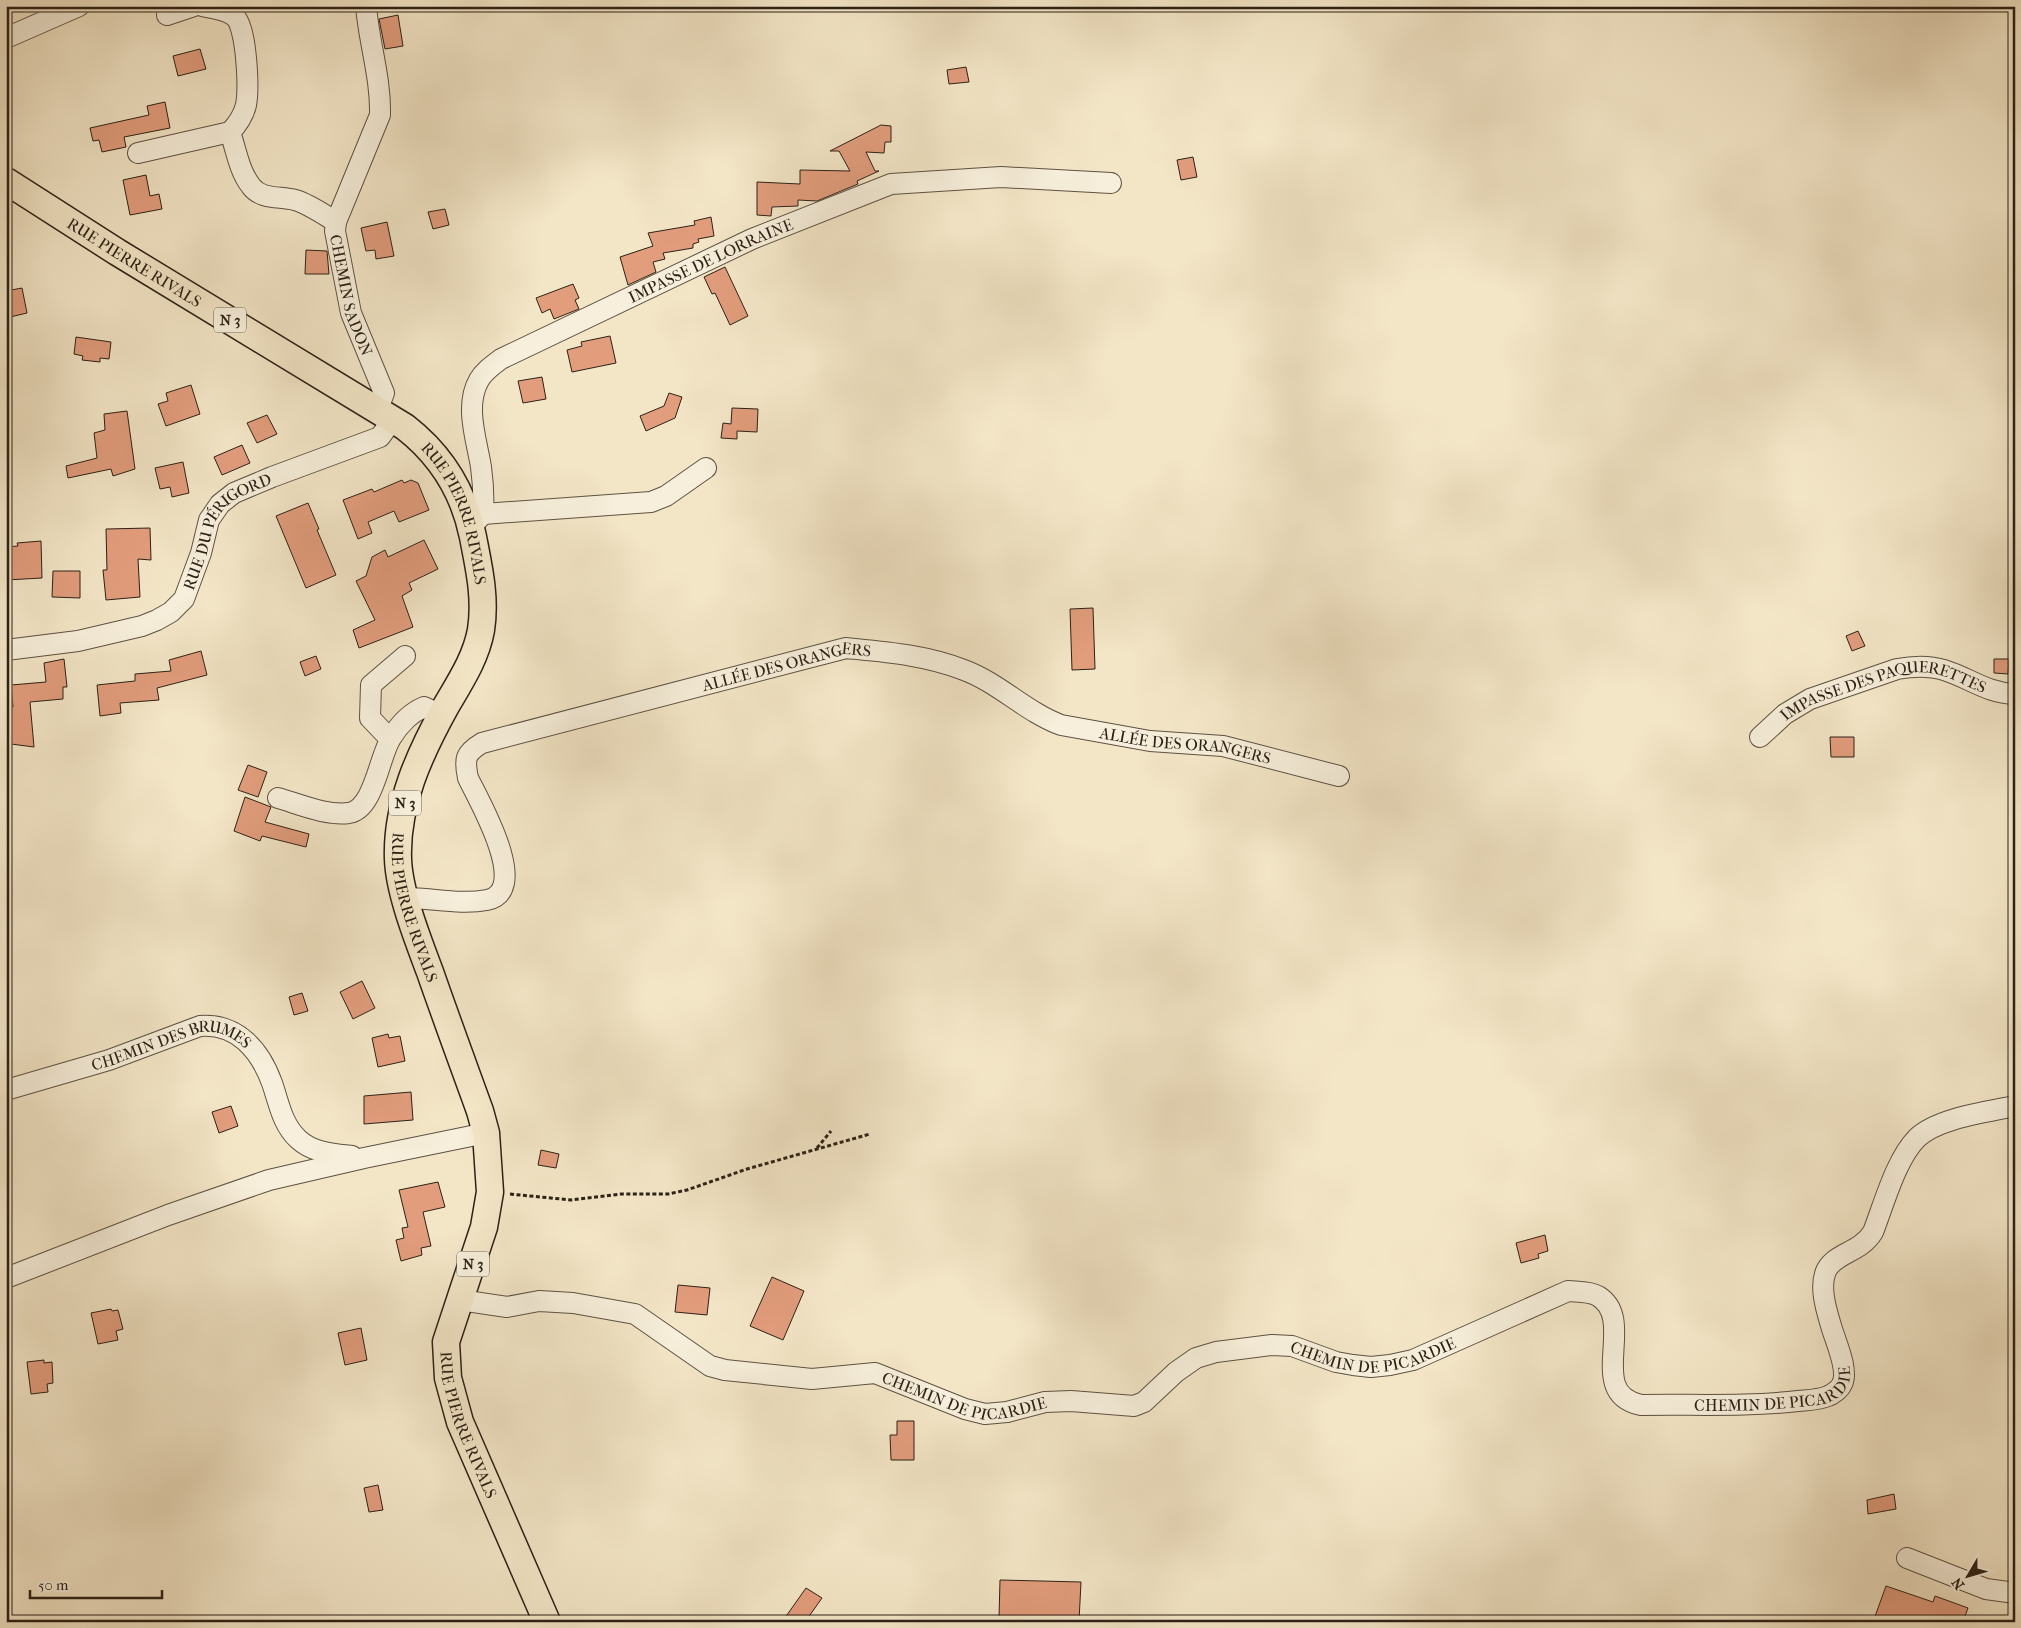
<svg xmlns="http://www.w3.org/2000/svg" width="2021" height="1628" font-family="'IM FELL French Canon',serif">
	<rect width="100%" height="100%" fill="#f3e6c7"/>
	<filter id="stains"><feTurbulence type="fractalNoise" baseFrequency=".004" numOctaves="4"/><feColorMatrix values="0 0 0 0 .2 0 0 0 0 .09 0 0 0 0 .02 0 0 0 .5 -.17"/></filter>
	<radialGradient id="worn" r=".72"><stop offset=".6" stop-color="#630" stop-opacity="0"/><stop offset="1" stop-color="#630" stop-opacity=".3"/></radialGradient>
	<g fill="#e29d7d" stroke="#2c2117">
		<path d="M398 15 403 46 385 49 379 19Z"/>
		<path d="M200 49 206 69 178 76 173 56Z"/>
		<path d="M966 67 969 82 949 84 947 70Z"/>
		<path d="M165 102 170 128 124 137 126 147 102 152 99 140 93 141 90 128 149 115 147 106Z"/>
		<path d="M881 125 891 126V142H885L884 153 866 152 875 171H879L857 181 858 184 817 201 798 200V206L772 207 771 216 757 215V182L800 184V170L850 171 839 151H830Z"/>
		<path d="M1193 157 1197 177 1181 180 1177 160Z"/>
		<path d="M146 175 150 196 159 194 162 209 130 215 123 180Z"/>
		<path d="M445 209 449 225 433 229 428 212Z"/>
		<path d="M711 217 714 236 698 239 699 242 693 244V248L663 253 665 259 653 262 656 272 628 285 620 257 653 246 648 233 695 225 694 221Z"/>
		<path d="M387 222 394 256 376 259 375 250 366 251 361 228Z"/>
		<path d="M306 250 327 251 329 274H305Z"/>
		<path d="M725 267 748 316 730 325 715 293 712 294 704 277Z"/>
		<path d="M573 284 579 298 575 300 579 309 554 319 550 309 542 313 536 298Z"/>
		<path d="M22 288 27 313 6 318V291Z"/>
		<path d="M610 336 616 363 572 372 567 350 582 346 581 342Z"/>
		<path d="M76 337 111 342 109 359 100 358V362L82 360 83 356 74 354Z"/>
		<path d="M542 377 546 399 523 403 518 381Z"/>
		<path d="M191 385 200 414 166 426 158 404 168 401 166 393Z"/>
		<path d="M669 393 682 397 675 418 646 431 640 416 664 406Z"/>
		<path d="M732 408 758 409 757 432 737 431V439L721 438 723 423 731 424Z"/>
		<path d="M127 411 135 469 113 476 111 469 68 478 66 466 97 458 94 433 105 430 104 414Z"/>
		<path d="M267 415 277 434 257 443 247 423Z"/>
		<path d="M242 445 250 463 222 475 214 457Z"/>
		<path d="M183 462 189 493 172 497 170 487 160 489 155 468Z"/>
		<path d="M402 480 404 483 411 480 418 483 429 510 399 522 394 511 368 522 372 533 358 539 343 500 372 489 374 492Z"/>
		<path d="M308 503 319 529 317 530 336 575 306 588 276 516Z"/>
		<path d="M150 528 151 560 138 559 140 597 106 600 103 570H107L106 529Z"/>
		<path d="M424 540 438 569 409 583 412 590 402 596 413 627 359 648 353 630 375 620 356 581 366 576 372 557 385 550 388 557Z"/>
		<path d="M41 541 42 578 6 580V547L18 546 17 543Z"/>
		<path d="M53 571H80V598L52 597Z"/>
		<path d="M1093 608 1095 669 1072 670 1070 609Z"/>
		<path d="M1858 631 1865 646 1852 651 1846 636Z"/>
		<path d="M201 651 207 675 157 688 159 700 120 703 121 713 100 716 97 685 135 681V674L171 671 169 660Z"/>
		<path d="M316 656 321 669 305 676 300 662Z"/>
		<path d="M64 659 67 687H63V699L30 702 34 747 11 744 10 707H13L11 685 46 682 44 663Z"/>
		<path d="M1994 659H2009L2008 674 1994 673Z"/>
		<path d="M1830 737H1854V757H1831Z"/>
		<path d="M248 765 267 772 258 797 238 790Z"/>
		<path d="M245 797 271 807 265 822 309 834 306 847 262 836 260 841 234 831Z"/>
		<path d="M362 981 375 1008 353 1019 340 992Z"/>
		<path d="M302 993 308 1011 294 1015 289 997Z"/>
		<path d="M388 1034 389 1038 400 1036 405 1061 378 1067 372 1038Z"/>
		<path d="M411 1092 413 1120 364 1124V1096Z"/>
		<path d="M231 1106 238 1126 219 1133 212 1112Z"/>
		<path d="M541 1150 559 1154 556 1168 538 1165Z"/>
		<path d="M438 1182 445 1207 423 1212 431 1246 421 1248 422 1255 401 1261 396 1240 404 1238 402 1228 408 1227 399 1190Z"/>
		<path d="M1545 1235 1548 1251 1538 1254 1539 1258 1521 1263 1516 1243Z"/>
		<path d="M772 1277 804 1291 783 1340 750 1326Z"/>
		<path d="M678 1285 710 1288 707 1315 675 1312Z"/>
		<path d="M111 1309 112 1311 118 1310 123 1329 116 1331 118 1340 98 1344 91 1313Z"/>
		<path d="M361 1328 367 1360 345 1365 338 1333Z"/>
		<path d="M44 1360V1363L52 1362 53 1383 47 1384 48 1392 31 1394 27 1362Z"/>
		<path d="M897 1421H914V1460H891L890 1435H897Z"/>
		<path d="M378 1485 383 1510 369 1512 364 1488Z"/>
		<path d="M1894 1494 1896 1509 1868 1514 1867 1500Z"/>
		<path d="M1000 1580 1081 1582 1079 1621 999 1618Z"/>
		<path d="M1886 1586 1933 1602 1935 1596 1968 1608 1963 1622H1873Z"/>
		<path d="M806 1588 822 1598 805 1622H782Z"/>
	</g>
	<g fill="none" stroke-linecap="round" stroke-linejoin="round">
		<g stroke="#5e5243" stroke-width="22">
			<g id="minor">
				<path id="s1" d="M366 6C369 43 381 78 380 115L336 222 335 231 351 313 384 393 378 409"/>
				<path d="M167 15 194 6"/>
				<path d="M6 38 79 6"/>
				<path d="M230 132C236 149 239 171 251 186 261 200 280 196 295 200 309 204 323 214 336 222"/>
				<path d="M138 153 230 132C238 124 243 117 246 105 249 89 247 28 235 17 228 10 212 8 202 6"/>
				<path d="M483 514 651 502 666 496 706 468"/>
				<path id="s2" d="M471 527 483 514C484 498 483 482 481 467 477 441 464 406 479 380 484 371 493 365 501 359L752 239 891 184 1001 177 1111 183"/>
				<path id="s3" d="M6 650 78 641 142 626 157 620 171 612 184 599 201 553 209 520 220 504 234 493 272 477 380 437 393 419"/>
				<path id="s4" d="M1760 737 1785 714 1810 699 1897 669C1913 666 1928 665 1944 670 1970 678 1986 693 2015 694"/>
				<path d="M390 739 370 718 371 685 405 656"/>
				<path d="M278 798C299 804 326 816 349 813 374 809 379 757 391 738 399 725 410 713 424 707L441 715"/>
				<path id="s5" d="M406 898C432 898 461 905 487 900 532 891 478 799 468 778 464 759 465 753 482 743L846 648C886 652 926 655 964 670 999 683 1026 712 1061 725L1150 741 1223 746 1339 776"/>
				<path id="s6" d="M6 1090 109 1060 200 1026C237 1023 260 1050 272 1083 279 1103 282 1124 298 1139 313 1153 333 1154 352 1156"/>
				<path d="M6 1278 168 1215 269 1180 364 1158 486 1133"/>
				<path id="s7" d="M460 1300 507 1307 539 1301 573 1303 635 1314 710 1366 725 1370 812 1379 875 1373 965 1409 985 1414 1007 1412 1045 1402 1071 1401 1134 1406 1144 1402 1176 1372 1196 1358 1216 1352 1272 1345 1292 1346 1336 1362 1353 1365 1371 1367 1390 1365 1413 1360 1568 1291C1578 1292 1589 1291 1598 1296 1638 1320 1584 1393 1641 1405 1693 1404 1746 1407 1798 1401 1808 1400 1819 1400 1828 1396 1833 1394 1840 1389 1842 1384 1849 1371 1836 1342 1832 1329 1827 1312 1818 1286 1827 1269 1837 1252 1860 1253 1873 1232 1884 1204 1896 1159 1917 1138 1938 1118 1987 1112 2015 1106"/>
				<path d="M1907 1558 1986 1589 2015 1593"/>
			</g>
		</g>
		<g stroke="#2c2117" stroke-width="29">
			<g id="major">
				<path id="s8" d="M6 181 117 252 405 427C441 455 464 492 473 537 479 568 486 598 481 630 476 658 460 682 446 706 420 753 396 804 398 859 399 892 418 940 430 972 446 1018 463 1064 480 1111L486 1133 490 1192 484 1227 446 1342 448 1378 460 1422 547 1622"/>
			</g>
		</g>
		<g stroke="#2c2117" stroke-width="3" stroke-dasharray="4 2.5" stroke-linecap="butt">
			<path d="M817 1148 831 1131"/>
			<path d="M510 1194 571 1200 621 1194H668L687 1190 747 1169 870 1134"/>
		</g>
		<use href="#minor" stroke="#f7efdb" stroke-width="20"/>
		<use href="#major" stroke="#f3e6c7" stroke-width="26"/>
	</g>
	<g text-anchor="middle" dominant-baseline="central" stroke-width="4.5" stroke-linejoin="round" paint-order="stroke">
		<g fill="#f7efdb" stroke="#695f52" stroke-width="1">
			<rect x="214" y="307.5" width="32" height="25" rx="4"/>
			<rect x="389" y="790.5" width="32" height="25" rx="4"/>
			<rect x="457" y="1251.5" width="32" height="25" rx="4"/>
		</g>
		<g font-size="15" font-weight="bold" fill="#2c2117">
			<text x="230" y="320">N 3</text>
			<text x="405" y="803">N 3</text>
			<text x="473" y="1264">N 3</text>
		</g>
		<g font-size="16" fill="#2c2117" stroke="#f7efdb">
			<text stroke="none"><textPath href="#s2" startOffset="416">IMPASSE DE LORRAINE</textPath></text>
			<text stroke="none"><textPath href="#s8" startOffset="152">RUE PIERRE RIVALS</textPath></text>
			<text stroke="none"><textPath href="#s1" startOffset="301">CHEMIN SADON</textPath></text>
			<text stroke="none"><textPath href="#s8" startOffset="572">RUE PIERRE RIVALS</textPath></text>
			<text stroke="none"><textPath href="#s3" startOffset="274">RUE DU PÉRIGORD</textPath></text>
			<text stroke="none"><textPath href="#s5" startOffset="576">ALLÉE DES ORANGERS</textPath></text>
			<text stroke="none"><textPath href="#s4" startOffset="139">IMPASSE DES PAQUERETTES</textPath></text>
			<text stroke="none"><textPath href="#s5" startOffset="996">ALLÉE DES ORANGERS</textPath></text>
			<text stroke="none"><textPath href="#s8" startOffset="992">RUE PIERRE RIVALS</textPath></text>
			<text stroke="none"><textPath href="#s6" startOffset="174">CHEMIN DES BRUMES</textPath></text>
			<text stroke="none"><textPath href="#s7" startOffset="964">CHEMIN DE PICARDIE</textPath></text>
			<text stroke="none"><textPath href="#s7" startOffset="1472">CHEMIN DE PICARDIE</textPath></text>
			<text stroke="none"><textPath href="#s7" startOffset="529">CHEMIN DE PICARDIE</textPath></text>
			<text stroke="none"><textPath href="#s8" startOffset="1532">RUE PIERRE RIVALS</textPath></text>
		</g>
	</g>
	<rect width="2021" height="1628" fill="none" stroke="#f3e6c7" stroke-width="25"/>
	<rect x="8" y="8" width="2006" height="1613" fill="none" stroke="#2c2117" stroke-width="2.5"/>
	<rect x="12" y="12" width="1996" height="1603" fill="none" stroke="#2c2117"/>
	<g transform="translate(1968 1576) rotate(232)" stroke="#f7efdb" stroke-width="4" paint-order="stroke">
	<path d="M0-4L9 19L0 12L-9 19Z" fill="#2c2117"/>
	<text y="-8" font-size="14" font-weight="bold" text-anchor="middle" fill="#2c2117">N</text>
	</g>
	<path d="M30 1590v8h132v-8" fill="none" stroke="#2c2117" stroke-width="2.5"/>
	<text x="38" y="1590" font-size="15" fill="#2c2117" stroke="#f7efdb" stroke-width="4" paint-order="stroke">50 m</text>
	<rect width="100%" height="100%" filter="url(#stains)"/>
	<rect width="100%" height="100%" fill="url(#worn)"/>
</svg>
